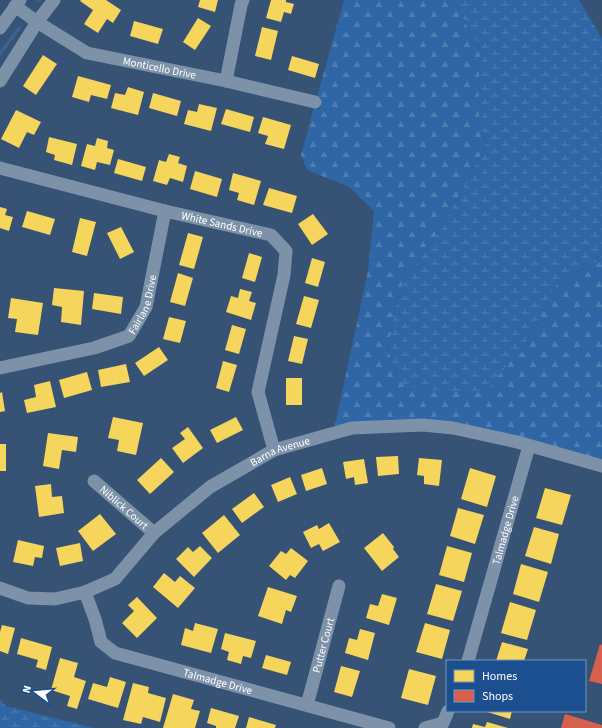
<svg xmlns="http://www.w3.org/2000/svg" width="602" height="728" font-family="'Source Sans 3',sans-serif">
	<defs>
		<pattern id="forest-firs" width="22" height="20" patternUnits="userSpaceOnUse"><rect width="22" height="20" fill="#2f66a5"/><path d="M5 1l3.5 6h-7zM16 11l3.5 6h-7z" fill="#4e7db2"/></pattern>
		<pattern id="wetland-marsh" width="20" height="14" patternUnits="userSpaceOnUse"><rect width="20" height="14" fill="#2f66a5"/><path d="M1 5h8M5 5V1M11 12h8M15 12V8" fill="none" stroke="#4e7db2"/></pattern>
	</defs>
	<rect width="100%" height="100%" fill="#365274"/>
	<path fill="url(#forest-firs)" d="M344 0H452L480 48 482 133 487 142 467 183 429 246 402 285 396 306 388 350 400 382 466 393 520 347 532 333 556 285 593 263H602V460L518 436 335 425 368 271 374 211 349 187 307 170 301 155 314 107 320 109 322 98 317 97Z"/>
	<g fill="url(#wetland-marsh)">
		<path d="M452 0H579L602 38V263H593L556 285 532 333 490 387 466 393 408 387 400 382 388 350 396 306 402 285 429 246 467 183 487 142 482 133 478 109 480 48Z"/>
		<path d="M0 699 6 706 94 728H0Z"/>
	</g>
	<g fill="#f6d55c">
		<path d="M81 0H106L121 10 113 23 107 19 98 33 84 24 93 10 80 1Z"/>
		<path d="M200 0H218L215 12 198 7Z"/>
		<path d="M271 0H286V2L294 4 291 14 284 12 281 22 266 18Z"/>
		<path d="M198 18 211 26 195 50 183 42Z"/>
		<path d="M134 21 163 29 158 44 130 36Z"/>
		<path d="M262 27 278 31 271 60 255 56Z"/>
		<path d="M43 55 57 64 36 95 23 86Z"/>
		<path d="M292 56 319 64 315 78 288 70Z"/>
		<path d="M78 76 111 85 107 99 91 95 89 102 72 97Z"/>
		<path d="M128 87 144 92 138 115 111 108 115 93 125 95Z"/>
		<path d="M153 93 181 101 177 116 149 108Z"/>
		<path d="M199 104 217 108 211 131 184 124 188 110 197 112Z"/>
		<path d="M226 109 254 117 250 132 221 124Z"/>
		<path d="M16 110 41 122 34 135 27 132 19 148 1 139Z"/>
		<path d="M263 117 291 125 284 149 265 144 268 136 258 133Z"/>
		<path d="M49 137 77 144 72 165 54 160 55 155 46 152Z"/>
		<path d="M97 138 108 141 107 148 114 150 110 165 97 162 95 170 81 166 87 144 95 146Z"/>
		<path d="M169 154 180 157 178 163 187 166 183 182 170 178 167 185 153 181 159 160 166 162Z"/>
		<path d="M118 159 146 167 142 181 114 173Z"/>
		<path d="M195 171 222 179 217 197 190 189Z"/>
		<path d="M233 173 261 181 254 205 237 200 239 193 229 190Z"/>
		<path d="M269 188 297 196 292 213 263 205Z"/>
		<path d="M0 207 7 209 5 215 13 217 9 231 0 228Z"/>
		<path d="M27 211 55 219 50 235 22 227Z"/>
		<path d="M313 214 328 234 312 245 298 224Z"/>
		<path d="M80 218 96 222 87 256 72 252Z"/>
		<path d="M121 227 134 252 120 259 107 233Z"/>
		<path d="M188 233 203 237 194 269 179 265Z"/>
		<path d="M249 253 262 257 255 282 242 278Z"/>
		<path d="M312 258 325 262 318 287 305 283Z"/>
		<path d="M178 273 193 278 185 306 170 302Z"/>
		<path d="M54 288 84 291 81 325 61 322 62 307 52 305Z"/>
		<path d="M240 289 252 292 249 301 256 303 251 320 226 312 231 296 238 298Z"/>
		<path d="M94 293 123 297 121 314 92 309Z"/>
		<path d="M304 296 319 300 311 328 296 324Z"/>
		<path d="M11 298 43 303 38 335 15 332 17 319 8 318Z"/>
		<path d="M169 317 186 321 180 343 163 339Z"/>
		<path d="M232 325 246 329 239 354 225 350Z"/>
		<path d="M294 336 308 339 302 364 288 361Z"/>
		<path d="M159 347 168 360 144 376 135 363Z"/>
		<path d="M223 361 237 365 229 392 216 388Z"/>
		<path d="M126 364 130 382 101 387 98 370Z"/>
		<path d="M87 372 92 390 64 398 59 380Z"/>
		<rect x="286" y="378" width="16" height="27"/>
		<path d="M50 381 56 407 27 413 24 400 36 397 34 385Z"/>
		<path d="M2 392 5 411 0 412V393Z"/>
		<path d="M113 417 143 423 136 455 117 451 119 440 108 438Z"/>
		<path d="M236 417 243 430 217 443 210 430Z"/>
		<path d="M188 427 203 448 183 463 172 448 185 439 180 433Z"/>
		<path d="M48 433 78 437 76 452 62 450 59 469 43 466Z"/>
		<rect x="0" y="444" width="6" height="27"/>
		<path d="M398 456 399 474 378 476 376 457Z"/>
		<path d="M161 458 174 472 150 494 137 480Z"/>
		<path d="M419 458 442 460 439 486 424 484V476L417 475Z"/>
		<path d="M364 459 368 483 355 485 354 477 346 479 343 462Z"/>
		<path d="M322 468 327 484 306 491 301 475Z"/>
		<path d="M470 468 496 476 487 507 461 499Z"/>
		<path d="M290 477 297 494 278 502 271 485Z"/>
		<path d="M51 484 52 497 62 496 64 513 39 517 35 486Z"/>
		<path d="M545 488 571 495 562 525 536 518Z"/>
		<path d="M254 493 264 507 242 523 232 509Z"/>
		<path d="M458 508 484 515 475 544 450 536Z"/>
		<path d="M100 514 116 534 93 551 78 531Z"/>
		<path d="M224 515 240 535 218 553 202 533Z"/>
		<path d="M329 523 340 542 323 551 319 544 311 548 303 532 317 525 319 529Z"/>
		<path d="M534 527 559 534 551 564 525 556Z"/>
		<path d="M383 533 394 547 393 549 399 557 382 571 364 548Z"/>
		<path d="M18 540 44 546 42 558 35 557 33 566 13 562Z"/>
		<path d="M80 543 83 561 60 566 56 548Z"/>
		<path d="M200 546 212 558 194 577 176 559 188 547 193 552Z"/>
		<path d="M447 546 472 553 464 582 439 575Z"/>
		<path d="M291 548 308 561 295 578 290 575 286 580 269 566 281 551 286 554Z"/>
		<path d="M521 564 548 572 539 602 513 594Z"/>
		<path d="M164 573 175 582 180 576 195 588 178 608 153 587Z"/>
		<path d="M436 584 462 591 453 621 427 614Z"/>
		<path d="M268 587 297 596 291 612 286 610 282 624 258 616Z"/>
		<path d="M382 594 397 598 389 625 366 618 370 604 378 606Z"/>
		<path d="M137 597 157 618 137 638 122 623 134 611 128 605Z"/>
		<path d="M510 602 536 610 527 640 501 633Z"/>
		<path d="M195 623 218 629 211 653 181 645 185 628 193 631Z"/>
		<path d="M425 623 450 630 442 659 416 652Z"/>
		<path d="M2 625 15 628 8 654 0 651V632Z"/>
		<path d="M360 629 375 633 368 660 345 653 349 638 357 640Z"/>
		<path d="M225 633 256 641 251 658 243 656 241 664 227 660 229 652 221 649Z"/>
		<path d="M21 638 52 647 46 670 36 667 38 660 17 654Z"/>
		<path d="M502 642 528 649 524 661H496Z"/>
		<path d="M266 655 291 662 287 675 262 668Z"/>
		<path d="M60 658 78 663 74 677 86 681 77 709 67 706 70 696 51 690Z"/>
		<path d="M341 666 360 671 352 697 334 692Z"/>
		<path d="M409 669 436 676 428 705 401 698Z"/>
		<path d="M110 677 126 682 118 708 88 699 93 683 107 687Z"/>
		<path d="M133 683 149 687 148 693 166 698 160 722 143 717 141 724 123 720Z"/>
		<path d="M173 694 194 700 191 709 200 711 195 728H163Z"/>
		<path d="M211 708 239 716 235 728H216V726L207 723Z"/>
		<path d="M484 711H512L510 719Z"/>
		<path d="M249 717 276 725 275 728H246Z"/>
		<path d="M487 722 508 728H472L473 724 485 727Z"/>
	</g>
	<g fill="#d6604d">
		<path d="M600 644 602 645V684L589 681Z"/>
		<path d="M565 714 602 725V728H561Z"/>
	</g>
	<g fill="none" stroke-linecap="round" stroke-linejoin="round">
		<g stroke="#3b618d" stroke-width="3.5">
			<path d="M38 0H39"/>
			<path d="M0 54 19 28"/>
		</g>
		<g stroke="#7d92a8" stroke-width="13">
			<path id="s1" d="M15 6 37 22 87 53 226 81 315 102"/>
			<path d="M0 28 20 0"/>
			<path d="M0 81 37 22 54 0"/>
			<path d="M226 81 241 5 243 0"/>
			<path id="s2" d="M0 168 165 211 271 235 286 251 284 275 258 392 274 450"/>
			<path id="s3" d="M0 368 94 348 129 336 146 307 165 211"/>
			<path id="s4" d="M94 481 154 533"/>
			<path id="s5" d="M0 588 28 598 55 599 85 592 115 579 154 533 210 487 274 450 352 428 423 425 453 428 517 442 602 466"/>
			<path id="s6" d="M85 592 95 619 101 642 115 653 389 728"/>
			<path id="s7" d="M468 661 529 446"/>
			<path id="s8" d="M307 705 339 586"/>
			<path d="M425 728 443 723 448 711"/>
		</g>
	</g>
	<g text-anchor="middle" dominant-baseline="central" stroke-width="4" stroke-linejoin="round" paint-order="stroke">
		<g font-size="11" fill="#fff" stroke="#1b4f8f">
			<text stroke="none"><textPath href="#s1" startOffset="160">Monticello Drive</textPath></text>
			<text stroke="none"><textPath href="#s2" startOffset="229">White Sands Drive</textPath></text>
			<text stroke="none"><textPath href="#s3" startOffset="168">Fairlane Drive</textPath></text>
			<text stroke="none"><textPath href="#s5" startOffset="332">Barna Avenue</textPath></text>
			<text stroke="none"><textPath href="#s4" startOffset="40">Niblick Court</textPath></text>
			<text stroke="none"><textPath href="#s7" startOffset="136">Talmadge Drive</textPath></text>
			<text stroke="none"><textPath href="#s8" startOffset="62">Putter Court</textPath></text>
			<text stroke="none"><textPath href="#s6" startOffset="177">Talmadge Drive</textPath></text>
		</g>
	</g>
	<rect x="446" y="660" width="140" height="52" fill="#1b4f8f" stroke="#7695bc"/>
	<rect x="454" y="670" width="20" height="12" fill="#f6d55c" stroke="#7695bc"/>
	<text x="482" y="680" font-size="12" fill="#ffffff">Homes</text>
	<rect x="454" y="690" width="20" height="12" fill="#d6604d" stroke="#7695bc"/>
	<text x="482" y="700" font-size="12" fill="#ffffff">Shops</text>
	<g transform="translate(36 692) rotate(286)" stroke="#1b4f8f" stroke-width="3" paint-order="stroke">
	<path d="M0-3L7 15L0 10L-7 15Z" fill="#ffffff"/>
	<text y="-6" font-size="11" font-weight="bold" text-anchor="middle" fill="#ffffff">N</text>
	</g>
</svg>
